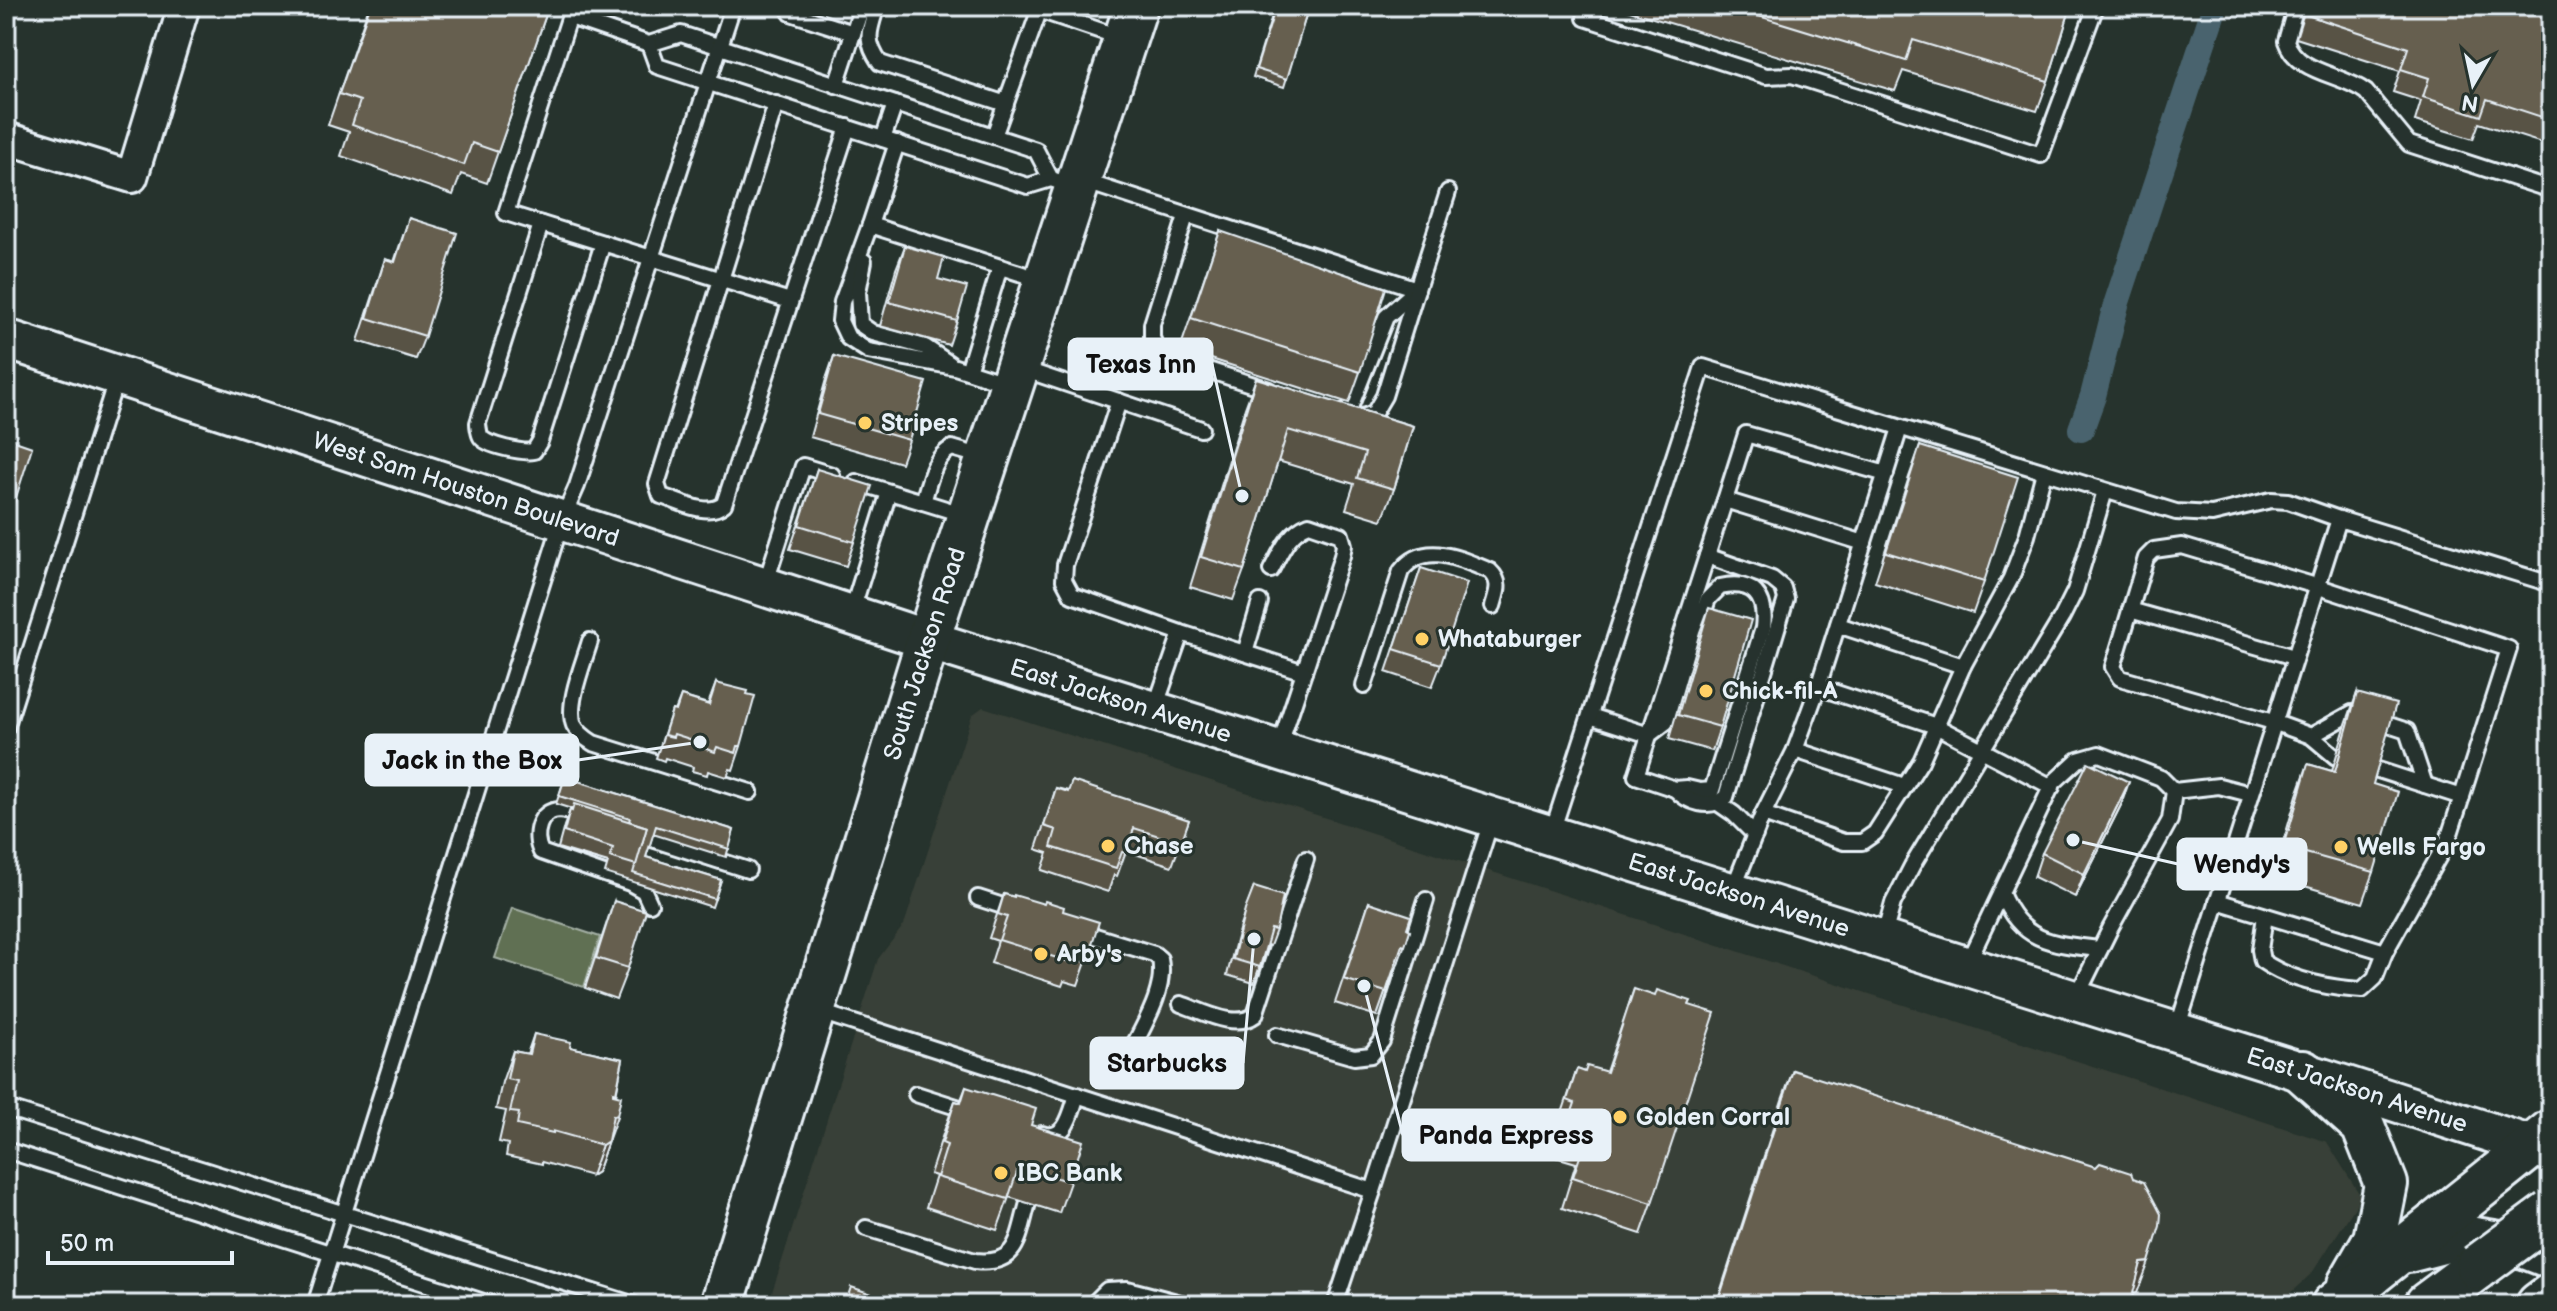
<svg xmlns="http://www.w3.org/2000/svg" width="2557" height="1311" font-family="'Balsamiq Sans',sans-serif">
	<rect width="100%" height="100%" fill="#26332d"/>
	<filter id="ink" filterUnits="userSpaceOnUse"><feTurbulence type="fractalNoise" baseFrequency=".0125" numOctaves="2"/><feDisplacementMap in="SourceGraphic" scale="16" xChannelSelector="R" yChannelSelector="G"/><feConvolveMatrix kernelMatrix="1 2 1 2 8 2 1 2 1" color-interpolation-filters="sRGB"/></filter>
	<g filter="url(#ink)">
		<path fill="#394037" d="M983 707 2327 1142 2360 1195 2355 1207 2312 1273 2277 1305H768L878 959 904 925 972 715Z"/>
		<path fill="#607052" stroke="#a4b0a5" stroke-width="2" d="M512 908 600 937 584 987 495 958Z"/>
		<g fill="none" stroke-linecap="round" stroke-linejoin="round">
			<path stroke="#49646e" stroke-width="26" d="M2081 429 2093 396 2116 305 2215 6"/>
			<g stroke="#e8f1f8" stroke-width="20">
				<g id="service">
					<path d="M573 6 506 213 790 301"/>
					<path d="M787 6 791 13 853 33"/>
					<path d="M877 6C869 31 864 40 880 63L1006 104"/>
					<path d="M1589 6 1585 18 1766 76 1792 75 2041 155 2096 6"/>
					<path d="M2296 6 2286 41C2297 74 2341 73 2366 92L2409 144 2551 190"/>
					<path d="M1039 10 1122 38"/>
					<path d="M570 17 649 44 681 34 1036 150 1051 179"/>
					<path d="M649 44 657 66 1028 186 1051 179 1057 181"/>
					<path d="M836 85 862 6"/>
					<path d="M776 104 657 484 661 496C678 501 708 518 724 504L848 127"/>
					<path d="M994 136 1041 6"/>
					<path d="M883 139 895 104"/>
					<path d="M897 143 870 225 1041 280"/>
					<path d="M1083 181 1417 289 1448 192"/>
					<path d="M1186 216 1152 324V338L1159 354 1269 390"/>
					<path d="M541 224 478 423C478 425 479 434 481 437 486 446 524 453 534 451L540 441 603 243"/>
					<path d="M870 225 842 302 840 321 848 338 868 351 955 367 1008 384"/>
					<path d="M864 261 858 292 860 324 873 333 925 347 950 364"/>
					<path d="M1020 368 1201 429"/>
					<path d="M968 371 1000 267"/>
					<path d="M1119 401 1065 565 1064 580 1072 595 1181 633 1155 708"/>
					<path d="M1347 415 1386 317 1417 289"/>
					<path d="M1357 419 1374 413 1384 396 1417 289"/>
					<path d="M856 482 923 502C929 483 933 457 952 448L983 457"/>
					<path d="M923 502 965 515"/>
					<path d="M1864 543 1725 500 1746 434 1886 474"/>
					<path d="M1271 570C1281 552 1288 532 1309 524L1341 535 1344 545 1342 556 1304 672"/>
					<path d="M765 585 803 466 832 475"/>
					<path d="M2130 610 2294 657"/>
					<path d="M851 614 889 492"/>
					<path d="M1838 625 1963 666"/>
					<path d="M1181 633 1304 672 1279 747"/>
					<path d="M590 641C584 662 566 704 574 725 578 733 585 738 593 743L750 792"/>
					<path d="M1245 653 1260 602"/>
					<path d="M1364 686 1401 571C1424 540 1460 559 1490 571 1502 582 1497 592 1493 606"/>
					<path d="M1818 687 1936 726 2052 787"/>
					<path d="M1590 716 1649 735 1666 722 1708 599 1720 587C1753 580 1767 596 1763 628L1712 790 1700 791 1687 788 1675 789 1636 776C1666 684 1695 592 1725 500"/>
					<path d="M6 728 117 377"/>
					<path d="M2311 736 2352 713 2407 731 2425 785"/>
					<path d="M1795 750 1904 786"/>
					<path d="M2375 769 2462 797"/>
					<path d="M1675 789C1688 803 1710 810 1726 797L1786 599 1783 588 1772 579 1707 556"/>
					<path d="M2174 791 2219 786 2250 794"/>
					<path d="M1718 803 1734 814 1755 835"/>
					<path d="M1763 814 1795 750 1818 687 1900 428"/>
					<path d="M587 818C578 815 569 811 560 810 538 810 533 836 541 852L630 883 644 891 650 904"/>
					<path d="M1551 835 1703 367 2176 512 2212 514 2271 500 2288 501 2339 519 2551 584"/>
					<path d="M652 839 748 870"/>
					<path d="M1732 892 1763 814 1844 842H1862L1875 833 1921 761 1963 666 2011 578 2027 536 2044 472"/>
					<path d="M2001 893C2021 942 2051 944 2100 949"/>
					<path d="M978 898 1018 911"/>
					<path d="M2217 901 2385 952 2448 840 2509 649 2316 586 2182 546 2154 550 2146 558 2113 667 2120 678 2273 722 2311 736 2336 757"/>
					<path d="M2265 916 2260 950 2262 961C2291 981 2328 988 2362 990L2375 978 2385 952"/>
					<path d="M1079 931 1154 954 1160 959C1166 989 1146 1021 1133 1047"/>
					<path d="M1883 939 1893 903 1912 866 2062 617 2075 591 2105 491"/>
					<path d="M1966 966 2053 783 2078 760 2099 754 2161 778 2174 791 2170 820 2111 927 2075 1000"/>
					<path d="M1181 1004C1202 1011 1235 1030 1255 1015L1306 859"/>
					<path d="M817 1011 1373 1191 1492 818"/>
					<path d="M2177 1029 2339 519"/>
					<path d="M1277 1035 1354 1057 1371 1055 1382 1041 1426 900"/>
					<path d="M916 1094 969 1111"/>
					<path d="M6 1108 635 1305"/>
					<path d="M1042 1134C1066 1142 1071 1113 1077 1095"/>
					<path d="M6 1150 493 1305"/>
					<path d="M866 1228 975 1261C1019 1266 1018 1237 1028 1203"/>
					<path d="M315 1305 562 520 577 486 733 6"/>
					<path d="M1092 1305 1107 1290 1127 1289 1188 1305"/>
					<path d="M1335 1305 1373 1191"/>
				</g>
			</g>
			<g stroke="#e8f1f8" stroke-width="36">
				<path id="minor" d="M6 138 132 177 184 6"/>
			</g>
			<g stroke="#e8f1f8" stroke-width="44">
				<g id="tertiary">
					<path id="s1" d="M6 339 928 640 2303 1072 2551 1152"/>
				</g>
			</g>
			<g stroke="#e8f1f8" stroke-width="48">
				<g id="secondary">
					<path d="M2303 1072 2363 1126 2386 1184 2375 1239 2349 1284"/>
					<path d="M2408 1251 2462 1237 2525 1247 2551 1257"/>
					<path id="s2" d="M722 1305 928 640 1136 6"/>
					<path d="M2333 1305 2551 1131"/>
				</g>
			</g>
			<g stroke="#e8f1f8" stroke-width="50">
				<g id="motorway">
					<path d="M2427 1305 2478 1267"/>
					<path d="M2539 1305 2551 1296"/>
				</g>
			</g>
			<use href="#service" stroke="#26332d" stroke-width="14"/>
			<use href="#minor" stroke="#26332d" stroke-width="30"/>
			<use href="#tertiary" stroke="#26332d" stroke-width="38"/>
			<use href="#secondary" stroke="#26332d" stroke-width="42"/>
			<use href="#motorway" stroke="#26332d" stroke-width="44"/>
			<g stroke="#e8f1f8" stroke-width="50" stroke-linecap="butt">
				<path id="motorway-bridge" d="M2478 1267 2551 1213"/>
			</g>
			<use href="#motorway-bridge" stroke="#26332d" stroke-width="44"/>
		</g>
		<g fill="#585244" stroke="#e8f1f8" stroke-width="2">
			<path d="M369 6H549L487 183 461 174 453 195 341 156 349 132 328 125Z"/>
			<path d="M1275 6H1309L1284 87 1253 77Z"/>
			<path d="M1613 6H2071L2048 81 2037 111 1903 71 1895 91Z"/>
			<path d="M2306 6H2551V146L2479 123 2473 139 2415 121 2421 101 2393 92 2400 71 2296 38Z"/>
			<path d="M409 218 425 336 416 359 358 341 385 259 394 262Z"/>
			<path d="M1220 231 1360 372 1349 403 1180 349Z"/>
			<path d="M905 246 938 279 957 321 949 345 880 326 896 269Z"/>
			<path d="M834 356 909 440 901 463 810 437 826 379Z"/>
			<path d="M1256 378 1413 426 1394 489 1382 520 1346 509 1354 484 1278 461 1244 570 1233 600 1190 587 1245 408Z"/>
			<path d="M1920 446 1984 582 1973 613 1875 582 1909 477Z"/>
			<path d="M817 469 854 542 846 566 790 549Z"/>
			<path d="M1421 568 1441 664 1432 687 1386 672Z"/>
			<path d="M1709 608 1720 727 1712 751 1669 739 1700 632Z"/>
			<path d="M716 683 741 746 733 770 730 769 727 777 708 771 707 775 692 771 693 767 665 758 664 761 656 758 672 710 675 711 681 696 708 704Z"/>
			<path d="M2357 693 2373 784 2374 872 2363 903 2273 877 2297 795 2308 764 2332 771 2346 724Z"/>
			<path d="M565 777 734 830 726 857 653 834 646 857 721 880 712 907 605 873 608 863 558 848 564 826 570 810 572 811V809L556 804Z"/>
			<path d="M1056 788 1189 820 1172 866 1126 851 1117 876 1114 875 1108 892 1042 870 1048 853 1036 849Z"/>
			<path d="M2121 805 2075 897 2034 877 2042 853Z"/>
			<path d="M1254 887 1276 930 1270 946 1267 945 1254 983 1227 975 1240 926Z"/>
			<path d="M1004 894 1063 911 1086 962 1078 985 1064 981 1062 986 991 963 998 941 989 938Z"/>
			<path d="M614 901 628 968 616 999 585 988Z"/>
			<path d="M1369 902 1410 930 1396 969 1394 968 1377 1016 1335 1003Z"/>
			<path d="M1634 989 1652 1203 1641 1234 1562 1208 1576 1163 1556 1157 1564 1133 1556 1131 1577 1069 1585 1072H1606Z"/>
			<path d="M534 1034 570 1047 623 1059 616 1095 617 1116 597 1172 591 1176 542 1162V1164L506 1156 508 1144 499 1142 506 1111 496 1109 502 1082 513 1051 527 1054Z"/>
			<path d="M1793 1070 2137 1293 2133 1294 2130 1305H1716L1782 1100Z"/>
			<path d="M966 1087 1031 1125 1070 1182 1059 1213 1009 1197 997 1230 926 1207 936 1176 930 1174 944 1131 955 1101 960 1102Z"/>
		</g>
		<g fill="#474237" stroke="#e8f1f8" stroke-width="2">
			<path d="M2129 782 2121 805 2075 897 2084 874Z"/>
			<path d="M608 1141 597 1172 591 1176 602 1145Z"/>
			<path d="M2149 1262 2137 1293 2130 1294 2141 1263Z"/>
		</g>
		<g fill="#665f4f" stroke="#e8f1f8" stroke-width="2">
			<path d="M370 6H549L498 152 472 143 464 165 352 125 360 101 339 94Z"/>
			<path d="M1276 6H1309L1287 79 1256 69Z"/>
			<path d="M1726 6H2071L2048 81 1913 40 1906 61Z"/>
			<path d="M2307 6H2551V120L2487 99 2481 116 2423 97 2429 78 2401 69 2408 48 2304 14Z"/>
			<path d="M409 218 457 233 425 336 367 318 385 259 395 262Z"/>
			<path d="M1220 231 1386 288 1360 372 1191 318Z"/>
			<path d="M905 246 944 257 938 279 967 287 957 321 889 302Z"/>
			<path d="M834 356 926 382 909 440 818 414Z"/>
			<path d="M1256 378 1413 426 1394 489 1357 478 1365 453 1288 430 1244 570 1201 557Z"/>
			<path d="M6 438 32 447 6 529Z"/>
			<path d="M1920 446 2018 477 1984 582 1886 552Z"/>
			<path d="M817 469 872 486 854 542 799 525Z"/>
			<path d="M1421 568 1467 583 1441 664 1394 649Z"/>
			<path d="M6 588 16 591 6 623Z"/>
			<path d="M1709 608 1751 620 1720 727 1678 715Z"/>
			<path d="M716 683 748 691 747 694 755 696 741 746H738L736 753 717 747 715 752 701 747 702 743 674 734 673 737 664 735 672 710 676 711 681 696 709 705Z"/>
			<path d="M2357 693 2396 704 2373 784 2398 792 2374 872 2284 847 2308 764 2335 772Z"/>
			<path d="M2088 762 2129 782 2084 874 2042 853Z"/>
			<path d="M565 777 734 830 729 849 656 826 646 857 721 880 715 899 633 873 647 827 629 821 630 818 559 796Z"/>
			<path d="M1072 781 1189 820 1181 843 1134 828 1126 853 1122 852 1116 868 1051 847 1056 830 1044 826 1056 788 1068 792Z"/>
			<path d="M574 804 647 827 636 865 610 857 613 848 564 832 570 810 572 811Z"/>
			<path d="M1254 887 1283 896 1276 930 1271 929 1260 967 1233 959 1245 910Z"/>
			<path d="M1004 894 1014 897V895L1044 904 1045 901 1064 907 1063 911 1099 922 1086 962 1072 958 1070 962 999 940 1007 917 998 914Z"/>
			<path d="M614 901 646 911 628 968 596 958Z"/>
			<path d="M1369 902 1411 916 1407 928 1410 930 1405 946 1402 945 1386 992 1344 979Z"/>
			<path d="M1634 989 1655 996 1657 990 1691 1001 1689 1005 1715 1013 1652 1203 1573 1177 1588 1133 1567 1126 1575 1103 1567 1100 1577 1069 1585 1072 1587 1066 1607 1072Z"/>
			<path d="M534 1034 571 1042 570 1047 623 1059 616 1093 613 1092V1094L621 1096 617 1116 613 1115 608 1141 602 1145 553 1131V1133L517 1125 519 1113 510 1112 517 1081 507 1079 513 1051 529 1054Z"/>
			<path d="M1793 1070 2096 1167 2100 1163 2131 1173 2133 1178 2144 1182 2161 1214 2160 1226 2149 1262 2141 1263 2130 1305H1737L1719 1299Z"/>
			<path d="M966 1087 1036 1109 1031 1125 1083 1141 1070 1182 1019 1166 1008 1199 937 1177 947 1145 942 1143 955 1101 961 1103Z"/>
			<path d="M851 1287 905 1305H845Z"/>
		</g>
	</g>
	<g fill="#ffd166" stroke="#26332d" stroke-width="3">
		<circle cx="865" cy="423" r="8"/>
		<circle cx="1422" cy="639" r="8"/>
		<circle cx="1706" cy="691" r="8"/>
		<circle cx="1108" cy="846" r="8"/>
		<circle cx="2341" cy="847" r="8"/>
		<circle cx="1041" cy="954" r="8"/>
		<circle cx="1620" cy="1117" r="8"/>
		<circle cx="1001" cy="1173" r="8"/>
	</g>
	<g text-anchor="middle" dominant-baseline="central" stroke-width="6" stroke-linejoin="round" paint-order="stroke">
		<g font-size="24" font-weight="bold" fill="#e8f1f8" stroke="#26332d" text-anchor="start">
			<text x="881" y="423">Stripes</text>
			<text x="1438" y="639">Whataburger</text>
			<text x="1722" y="691">Chick-fil-A</text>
			<text x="1124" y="846">Chase</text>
			<text x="2357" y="847">Wells Fargo</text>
			<text x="1057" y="954">Arby's</text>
			<text x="1636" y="1117">Golden Corral</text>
			<text x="1017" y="1173">IBC Bank</text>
		</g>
		<g font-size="24" fill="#e8f1f8" stroke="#26332d">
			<text stroke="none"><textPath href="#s1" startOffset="484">West Sam Houston Boulevard</textPath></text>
			<text stroke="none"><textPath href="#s2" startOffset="682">South Jackson Road</textPath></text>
			<text stroke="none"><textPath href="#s1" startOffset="1172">East Jackson Avenue</textPath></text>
			<text stroke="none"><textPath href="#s1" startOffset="1820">East Jackson Avenue</textPath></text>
			<text stroke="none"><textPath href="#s1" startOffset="2468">East Jackson Avenue</textPath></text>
		</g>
	</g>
	<path fill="none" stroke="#e8f1f8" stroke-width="3" d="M1242 496L1212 364M700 742L578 760M2073 840L2178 864M1254 939L1243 1063M1364 986L1403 1135"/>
	<g fill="#e8f1f8" stroke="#26332d" stroke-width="3">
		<circle cx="1242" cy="496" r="8"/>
		<circle cx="700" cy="742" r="8"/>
		<circle cx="2073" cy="840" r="8"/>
		<circle cx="1254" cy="939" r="8"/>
		<circle cx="1364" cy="986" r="8"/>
	</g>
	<g fill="#e8f1f8" stroke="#e8f1f8" stroke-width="3">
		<rect x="1069" y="339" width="143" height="50" rx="8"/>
		<rect x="366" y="735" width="212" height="50" rx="8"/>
		<rect x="2178" y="839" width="128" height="50" rx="8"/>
		<rect x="1091" y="1038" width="152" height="50" rx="8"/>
		<rect x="1403" y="1110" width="207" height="50" rx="8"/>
	</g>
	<g font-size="26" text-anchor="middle" font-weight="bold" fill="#111">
		<text x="1141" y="373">Texas Inn</text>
		<text x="472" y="769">Jack in the Box</text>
		<text x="2242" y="873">Wendy's</text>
		<text x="1167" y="1072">Starbucks</text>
		<text x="1506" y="1144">Panda Express</text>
	</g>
	<rect width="2557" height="1311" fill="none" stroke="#26332d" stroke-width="32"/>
	<rect x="16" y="16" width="2525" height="1279" fill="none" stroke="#e8f1f8" stroke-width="3" filter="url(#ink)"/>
	<g transform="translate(2473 84) rotate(189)" stroke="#26332d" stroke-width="6" paint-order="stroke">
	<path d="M0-6L14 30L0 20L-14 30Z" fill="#e8f1f8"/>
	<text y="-12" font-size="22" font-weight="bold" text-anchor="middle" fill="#e8f1f8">N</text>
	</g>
	<path d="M48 1251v12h184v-12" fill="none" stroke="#e8f1f8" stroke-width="4"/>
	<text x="60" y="1251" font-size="24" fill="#e8f1f8" stroke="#26332d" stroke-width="6" paint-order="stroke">50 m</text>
</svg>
